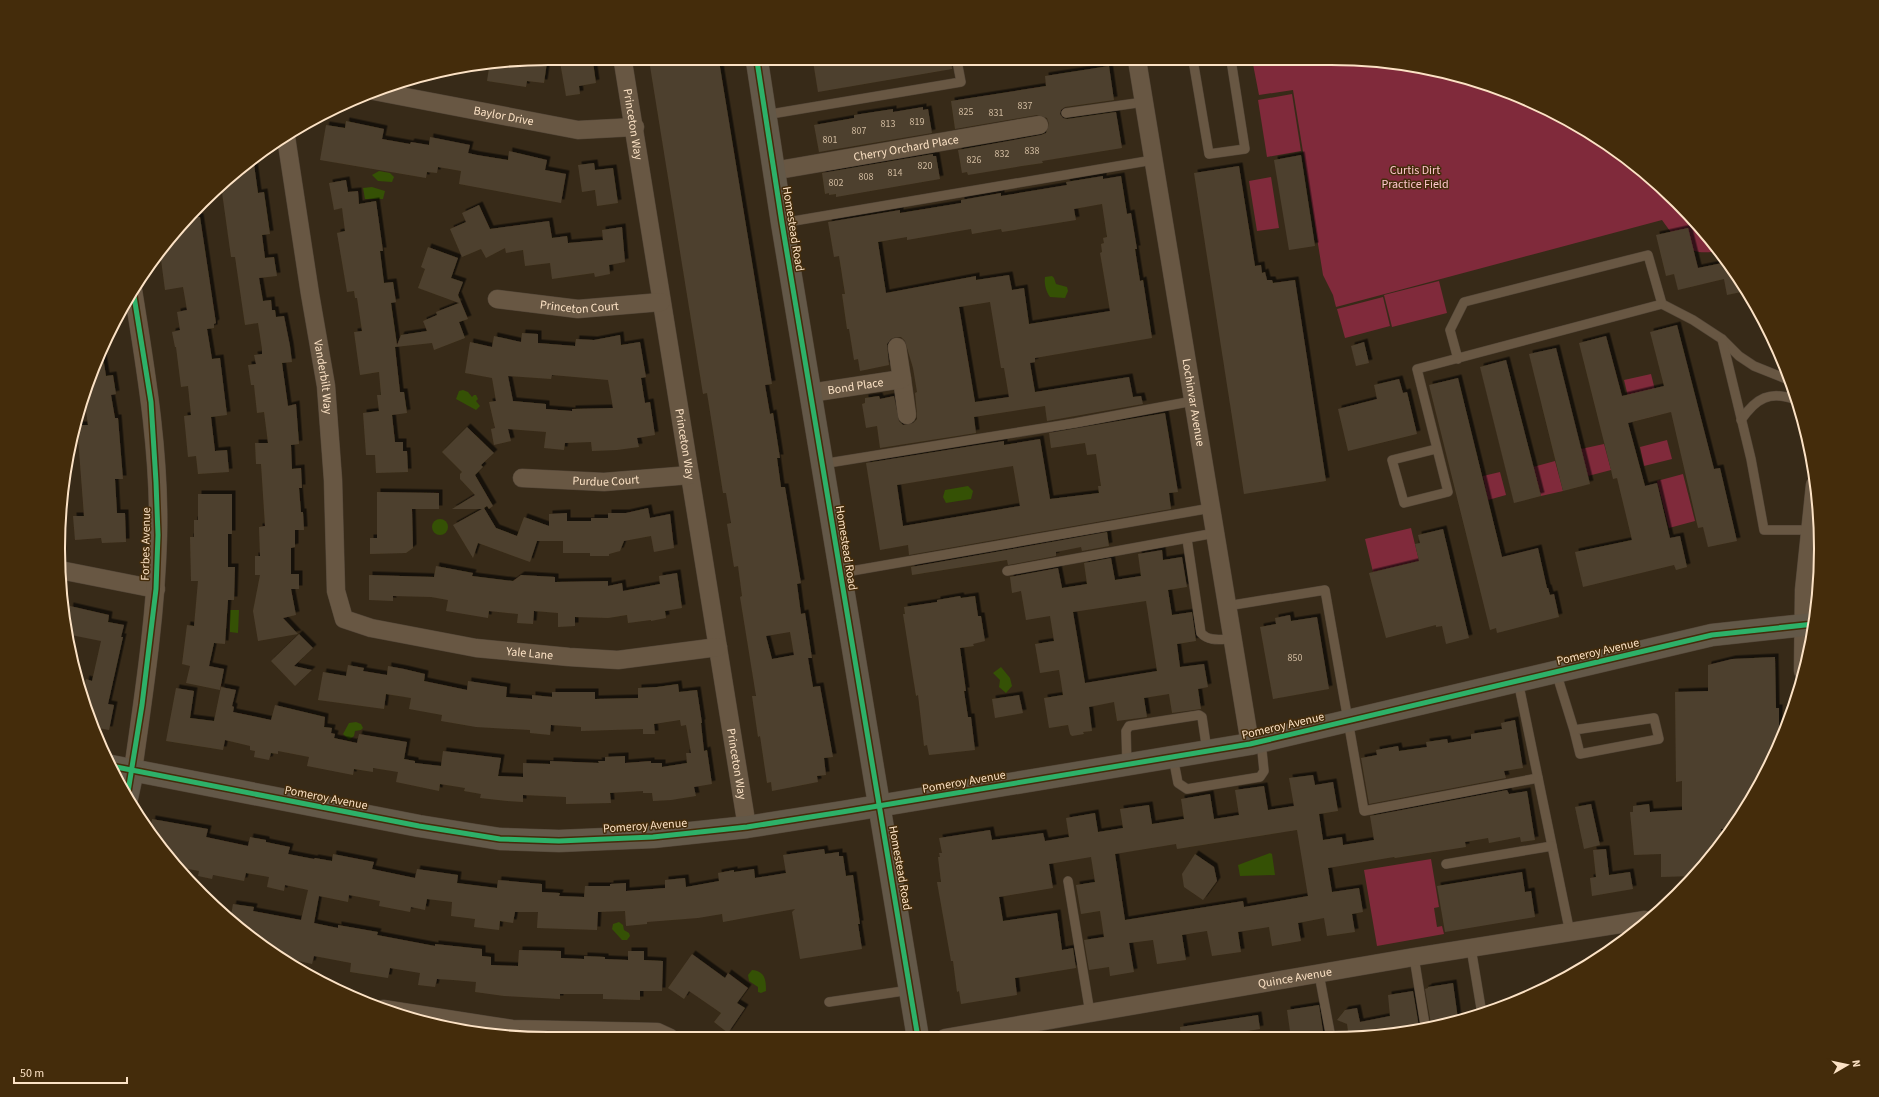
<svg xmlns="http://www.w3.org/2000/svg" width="1879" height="1097" font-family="'Source Sans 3',sans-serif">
	<defs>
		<filter id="shadow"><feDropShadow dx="3.5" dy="-3.5" stdDeviation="0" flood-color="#0009"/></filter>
	</defs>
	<rect width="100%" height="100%" fill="#372a18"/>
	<g fill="#802a3b">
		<path d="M1252 59H1363L1488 84 1603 141 1677 202 1718 251C1687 257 1678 242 1662 220L1336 307 1333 295 1323 275 1293 90 1259 95Z"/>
		<path d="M1292 94 1301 151 1267 157 1258 100Z"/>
		<path d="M1271 177 1279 228 1257 231 1249 181Z"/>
		<path d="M1439 281 1447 313 1392 327 1384 295Z"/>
		<path d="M1383 297 1390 326 1345 338 1337 309Z"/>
		<path d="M1651 374 1661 414 1634 421 1624 380Z"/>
		<path d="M1667 440 1672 459 1644 466 1640 447Z"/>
		<path d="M1604 444 1611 470 1588 476 1581 449Z"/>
		<path d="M1555 461 1563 491 1541 496 1533 467Z"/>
		<path d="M1500 472 1506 495 1488 500 1483 476Z"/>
		<path d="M1683 474 1695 521 1669 528 1657 481Z"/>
		<path d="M1411 528 1419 561 1373 572 1365 539Z"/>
		<path d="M1431 859 1439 907 1434 908 1437 927 1442 926 1444 934 1377 946 1364 870Z"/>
	</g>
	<g fill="#355105">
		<path d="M379 171 390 173 394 177 392 182 378 181 372 175Z"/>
		<path d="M372 187 385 191 383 199H365L363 188Z"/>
		<path d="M1052 276 1054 278 1056 284 1067 287 1068 291 1065 298 1050 297C1046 292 1044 283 1045 277Z"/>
		<path d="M463 390 468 392 472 397 474 395H476L478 399 476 401 480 406 476 410 456 399 459 391Z"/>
		<path d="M968 486 973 491 971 499 946 503 943 497 945 490Z"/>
		<circle cx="440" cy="527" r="8"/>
		<path d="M230 610H239L238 633 230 632Z"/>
		<path d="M1001 667 1010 678 1012 686 1006 693 999 687 1000 680 993 673Z"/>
		<path d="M356 722 361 724 363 728 361 730 355 731 354 736 349 740 343 734 349 723Z"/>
		<path d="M1270 853 1272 854 1275 875 1240 876 1238 865Z"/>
		<path d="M619 922 623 925 624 930 629 933 630 936 627 940H622L612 929 613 924Z"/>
		<path d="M752 970C765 971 766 980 766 991L761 993 758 992V987L749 981 748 975Z"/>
	</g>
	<g fill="#4e402d" fill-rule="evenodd" filter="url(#shadow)">
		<path d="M719 61 772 384 765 385 770 414 773 413 780 458H777L781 487H785L801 583 797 584 801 614 805 613 812 658H808L813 687 820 686 833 757 824 758 826 775 817 776 818 782 772 791 771 782 767 783 760 736 758 737 752 696H756L740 597 742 596 738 566 734 567 727 524 731 523 726 493H723L707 393 703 394 650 66 661 64V62ZM790 632 794 655 772 659 766 636Z"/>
		<path d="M813 61H951L952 69 818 92Z"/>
		<path d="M490 62H547L544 83 527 81 526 87 487 81Z"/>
		<path d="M560 62H593L596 83 579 86 580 94 566 96Z"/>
		<path d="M1109 66 1114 100 1065 107 1061 110 1060 114 1063 118 1067 119 1116 112 1122 148 1042 161 1043 163 1022 166 968 175 967 172 962 173 958 150 1041 135 1046 133 1049 124 1047 118 1037 115 955 129 951 101 1046 86 1045 76Z"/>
		<path d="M923 107V110L928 109 932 133 819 152 814 125 854 118V115L893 109V112Z"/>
		<path d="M346 121 384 129 382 139 410 144 411 142 429 145 430 137 470 145 468 153 477 155 508 160 509 151 547 160 545 170 566 174 561 203 459 184 461 171 438 167 437 173 427 172 426 178 320 160 326 125 345 128Z"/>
		<path d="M933 154V156H936L940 179 836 197V194L829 195V193L825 194 822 173Z"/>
		<path d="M1301 155 1315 246 1289 250 1274 160Z"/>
		<path d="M253 157 258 193 264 192 270 234 262 235 265 258 274 257 277 276 259 278 263 301 271 300 272 310H275L276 317 284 316 290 346 292 362 282 363 288 406 296 404 299 444 291 445 292 469 301 468 302 488H299L301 512H303L304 530H295V547L291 548V574H299V589H291L296 615 283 618 298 634 258 641 253 611 260 575H255V556H260L259 527 265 526 261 464H256L255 443H268L264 412 257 413 254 385H251L248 365 256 364 254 355 262 354V349L258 323 245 325 235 257H231L221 185Z"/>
		<path d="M594 163 595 170 613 168 618 203 597 206 595 190 582 192 578 165Z"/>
		<path d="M1239 166 1255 266 1261 265 1262 273 1265 272 1267 280H1272L1273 283 1295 280 1326 481 1244 494 1194 173Z"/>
		<path d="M1103 176V179L1121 176 1127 214 1131 213 1137 249H1135L1140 281 1143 280 1152 338 1035 358V362L1030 363 1035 392 1129 377 1133 397 1141 396 1143 404 1047 421 1045 406 974 417 976 433 880 448 877 426 866 428 862 404 865 403V398L879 396 880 399 894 396 899 421 903 425 913 423 917 419V414L915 393 917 392 913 368 905 341 901 337H896L891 339 887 344 889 365 860 371 858 359 854 360 849 329H847L842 294H845L839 256 834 257 828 222 900 210V213L961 203V200L1001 193V196L1067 185 1066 182ZM1102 204 1107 237 1103 238 1104 243 1101 244 1102 252 1100 253 1110 311 1029 324 1024 288 1012 290 1009 275 976 280V276L886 293 878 242 907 237V240L971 229 972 234 1001 229 1002 232 1076 220 1074 209ZM990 302 1001 368H1004L1009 397 975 402 959 307Z"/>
		<path d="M346 180 348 192 358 191 359 204 376 201 383 251H380L384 283 393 282 396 302 391 303 397 345 401 335 427 331 423 321 437 315 436 312 459 303 418 288 425 269 421 267 428 247 458 258 451 278 463 282 458 295 468 319 459 322 465 338 434 350 432 343 395 347 400 392H404L407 413 392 415 395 442H403V451H407L408 472 376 473 375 455H366L363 413 379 411 377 395H381L379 372 360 375 354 332 362 331 357 298H355L354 291 347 292 337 233 345 231 342 208 334 210 329 183Z"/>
		<path d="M479 205 490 229 549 221 552 238 567 236 568 243 603 240 602 230 622 227 625 262 609 265 610 274 595 277 594 273 552 279 550 263 525 266 523 250 506 253 505 248 486 258 481 249 462 257 450 229 466 222 462 213Z"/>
		<path d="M195 209 197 217H200L216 323 214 324V328L207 329 212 359 220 358 227 415 211 417 215 451 227 450 229 472 198 474 196 456 188 457 184 416 191 415 188 386 181 387 176 347H175L172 332 180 330 177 312 187 310 183 287 165 290 160 252Z"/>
		<path d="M1688 228 1698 268 1727 262 1738 276 1746 291 1727 295 1724 279 1678 290 1674 274 1666 276 1656 235Z"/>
		<path d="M1677 325 1714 469 1720 468 1737 541 1708 547 1703 527 1698 528 1671 412 1628 423 1645 486 1657 483 1670 538 1680 536 1687 567 1676 570 1674 565 1583 587 1575 552 1632 540 1617 478 1613 479 1611 470 1579 343 1606 336 1622 396 1664 386 1650 332Z"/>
		<path d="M522 333 538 334V343L575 346 576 339 594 340 620 335 621 345 640 342 646 377 641 378 645 403 650 402 655 435 637 438 639 447 617 450 592 451 591 442 565 443 564 450 544 448 546 432 508 429 511 441 494 445 491 429 495 428 489 402 496 401 492 378 465 373 470 342 492 347 494 336 521 342ZM552 375 608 380 613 408 572 409V411L546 409V404L513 401 508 376 551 379Z"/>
		<path d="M1364 342 1369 363 1356 366 1351 346Z"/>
		<path d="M1556 348 1590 484 1563 491 1529 354Z"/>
		<path d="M102 350 106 376 113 375 116 394 111 395 115 418H118L123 479H115L117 513H125L126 542 102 543 101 538 75 540 73 516H84L77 425H88L84 396Z"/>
		<path d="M1506 360 1541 496 1514 503 1480 367Z"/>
		<path d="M1458 378 1502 557 1538 548 1547 588H1548L1550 595 1554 594 1559 617 1497 633 1496 628 1490 630 1429 385Z"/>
		<path d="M1399 379 1403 393 1407 392 1417 434 1348 451 1338 409 1377 399 1374 385Z"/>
		<path d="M1165 413 1178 492 1169 493 1171 509 909 555 908 545 880 550 866 463 978 445 1004 441V445L1040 439 1050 499 1099 493 1098 486H1101L1096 454 1087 455 1085 443 1051 448 1049 433ZM1013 466 1020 506 903 526 897 485Z"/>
		<path d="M467 427 494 453 481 465 483 467 475 475 493 506 489 509 487 506 484 508 496 528 517 536 524 517 549 526V514L567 513V521H591V518H608V513H626L648 508 650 518 670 514 674 548 654 552 651 536 624 541 620 551 609 554V556H590V553H563V541H537L530 562 478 543 473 558 453 525 482 509H452L475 495 460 479V474L462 472 442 452Z"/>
		<path d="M377 492 439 493V509H412L413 548 406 553 370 554V538H377Z"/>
		<path d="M198 494H232V534H228V567H235L234 600H228L225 644 214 643 209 666 224 669 220 690 186 683 190 666 182 664 187 625 194 626 198 581H191L190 537H194V520H198Z"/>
		<path d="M1443 529 1469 638 1446 644 1442 626 1436 627V625L1386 638 1369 573 1419 561 1415 544 1420 543 1418 535Z"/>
		<path d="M1107 532 1109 546 1082 551 1081 547 1056 552V556L1008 565 1007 560 912 575 911 567Z"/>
		<path d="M1162 550 1163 560 1182 557 1187 587 1168 590 1172 615 1192 612 1196 641 1177 644 1180 667 1204 664 1208 687 1198 689 1201 709 1172 713 1169 694 1144 698 1147 717 1117 721 1114 702 1089 707 1092 731 1083 732 1084 734 1072 736 1070 734 1068 725 1049 728 1044 698 1063 695 1061 682 1059 670 1040 673 1035 644 1054 641 1050 616 1026 620 1021 591 1012 593 1010 577 1058 568 1062 588 1087 584 1084 563 1111 558 1115 580 1141 576 1138 554ZM1146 601 1157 671 1085 683 1073 612Z"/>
		<path d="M436 566 473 573 472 576 513 581 521 575 555 577V582L608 581V586L622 583 623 591 660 584 659 576 677 573 682 608 665 611 666 618 651 621V620L628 623 627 615 608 618 575 617V626L558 627V613L534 611 533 624 517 623 518 614 489 611 488 618 446 611 448 600 431 597 393 596V601L369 600V575L434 577Z"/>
		<path d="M960 596 961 598 975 596 978 616H981L985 641 973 644 974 646 960 648 966 691H964L968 717H971L975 750 929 755 927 745 924 746 918 695 916 696 903 614H905L904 607 937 602V600Z"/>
		<path d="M70 606 109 615 108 622 124 625 121 637H123L108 704 114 705 109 730 93 727 82 698 86 679 92 681 101 641 66 634 64 613H69Z"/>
		<path d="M1290 615 1291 621 1317 617 1329 689 1273 699 1260 627 1276 624 1275 618Z"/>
		<path d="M299 634 313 648 294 666 312 670 295 686 271 661Z"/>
		<path d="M1775 657 1776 708H1779V744L1738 821 1732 829H1721L1722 841 1693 876 1661 877V854L1634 855 1630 812H1633V806L1649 804 1650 812 1682 810V781L1676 782 1675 692 1708 691V665L1732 659Z"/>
		<path d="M348 665 364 668 363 671 387 675 388 666 404 669 425 674 424 681 467 690 468 681 507 687 506 697 532 699V695L552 697V692H595V699L638 698V688L657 687 678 684 679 692 697 690 702 723H701L704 751 707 750 712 784 694 787 696 796 671 800 653 801 652 793H643V791L610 793 611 803 566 804V797L523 795V802L507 801 480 798 481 794 464 791 465 788 440 784 439 791 396 782 398 772 373 768V772L354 769 353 775 307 766 309 757 278 751V754L271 753 269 760 254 757 255 751 250 750V746L225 740 223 750 166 741 176 688 194 691 190 718 214 721 221 687 236 690 232 706 234 707 233 712 271 720 275 705 325 717 324 727 332 728 331 733 335 734 334 738 357 743 359 734 407 742 404 759 415 761V763L441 766 443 751 501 758 498 776 523 777V763L550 764V761L599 763 598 761H605V757L625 756V763L651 761V763H662V767L687 763 686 753H691L686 725 681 726 680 720 654 724 655 734H643V729L581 731V727L551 725 550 735 530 733V730L476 727 441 721 442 715 409 709 411 698 386 694 384 709 318 700 323 672 346 676Z"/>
		<path d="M1019 695 1023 713 995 718 992 699Z"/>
		<path d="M1515 720 1523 768 1504 771 1506 778 1369 804 1361 758 1377 755 1376 750 1398 746 1399 751 1427 747 1426 742 1447 739 1448 743 1471 739V734L1502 729 1501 723Z"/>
		<path d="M1313 775 1315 785 1333 782 1338 811 1319 814 1323 840 1342 837 1343 845 1374 840 1370 816 1507 790 1509 794 1527 791 1535 840 1521 842 1520 837 1489 843 1488 838 1465 842 1466 847 1395 858 1394 857 1328 868 1332 892 1359 888 1363 912 1352 914 1355 932 1327 936 1324 918 1298 923 1301 941 1272 946 1269 927 1238 932 1241 952 1212 956 1207 931 1194 933 1182 935 1186 960 1157 964 1153 940 1129 943 1134 972 1110 976 1109 967 1089 970 1084 940 1104 937 1100 911 1081 914 1076 885 1095 882 1091 857 1049 864 1053 888 999 897 1003 921 1057 913 1062 950 1073 948 1076 968 1015 978 1017 995 961 1004 959 991 957 992 953 961H951L937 882H941L938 857H940L939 853H942L939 838 990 830 992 840 1043 833 1045 841 1069 837 1066 818 1095 813 1098 832 1123 828 1120 809 1149 805 1152 824 1184 819 1181 799 1210 794 1214 819 1239 815 1235 790 1264 786 1268 810 1294 806 1289 778ZM1297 830 1308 896 1244 907 1243 901 1125 920 1115 854 1176 844 1177 849Z"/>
		<path d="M1591 804 1600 845 1584 849 1575 807Z"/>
		<path d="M152 819 208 829 206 837 248 846 250 837 266 840V842L290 847 288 854 314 859 315 858 332 861 333 854 374 862 372 869 415 878 417 869 458 875 457 883 497 888 498 880 542 884V892L560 893 559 896 584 897 585 886H610V884L626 883V891L665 888V880L685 878 686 887 719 881 718 873 734 870V872L754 869 755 878 786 873 783 855 824 849 825 854 839 852V856H843L846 876 853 875 860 924H858L862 949 800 959 792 912 795 909 723 922 722 914 698 918 647 922V924L626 926 625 911 598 912 597 930 537 928 538 912H515L513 923 500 921 499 930 474 927 475 919 451 916 452 902 427 899 425 910 411 907 410 912 379 906 380 901 349 895 348 902 319 896 314 923 338 928V925L378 932 377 935 435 946V944L482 949V956L491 957V965L518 966 519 950 561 951V958L584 959V956L605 957V959L628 960V951H644V960L663 961 662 991H640V1000L603 999V994H560V999L504 996 475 992 476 982 453 980 437 979 435 987 418 985 420 973 390 968 388 978 350 972 351 963 314 956 312 964 276 956 230 921 233 904 254 907 253 911 301 920 308 890 285 885 284 891 267 887 269 877 246 873 244 881 213 875 212 879 198 876 199 871 178 867 160 847 150 834Z"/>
		<path d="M1606 849 1609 875 1630 872 1633 889 1592 896 1590 878 1596 877 1593 850Z"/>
		<path d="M1195 854 1214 867 1217 881 1203 900 1184 887 1182 874Z"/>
		<path d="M1522 872 1525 892 1531 891 1535 917 1445 932 1437 886Z"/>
		<path d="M692 954 725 978 728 973 748 988 737 1003 745 1008 728 1033 714 1022 721 1013 689 991 684 999 668 988Z"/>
		<path d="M1453 983 1458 1019 1431 1024 1425 989 1428 988V987Z"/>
		<path d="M1413 991 1419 1027 1363 1038H1349L1347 1024 1337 1020 1345 1010 1357 1008 1360 1022 1390 1016 1388 995Z"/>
		<path d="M1319 1005 1324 1038H1291L1287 1010Z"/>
		<path d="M1258 1015 1260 1029 1205 1038H1181L1180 1027Z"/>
	</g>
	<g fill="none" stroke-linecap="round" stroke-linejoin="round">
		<g stroke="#524537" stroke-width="10">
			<g id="lane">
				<path d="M1193 60 1209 154 1245 149 1231 60"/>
				<path d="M1066 113 1144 102"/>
				<path d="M765 115 961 82 957 61"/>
				<path d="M782 223 1153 160"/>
				<path d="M1662 304 1693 320 1722 339 1739 356 1754 366 1789 380"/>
				<path d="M1722 339 1751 459 1764 530H1809"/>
				<path d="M1741 420C1756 398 1770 390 1796 400"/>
				<path d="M1436 449 1392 460 1404 503 1448 492 1417 369 1662 304 1648 255 1464 302 1450 330 1458 359"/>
				<path d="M822 464 1075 423 1193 401"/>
				<path d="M1187 539 1201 633C1209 642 1221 639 1232 639"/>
				<path d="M1007 571 1215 533"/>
				<path d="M840 573 1211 508"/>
				<path d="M1227 606 1325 590 1364 811 1538 778"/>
				<path d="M1556 672 1574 730 1580 754 1659 739 1654 718 1574 730"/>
				<path d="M1518 681 1570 933"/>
				<path d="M1173 757 1178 783 1187 789 1260 777 1264 771 1261 741"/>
				<path d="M1127 765 1126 731 1129 726 1199 715 1202 717 1207 751"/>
				<path d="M1446 864 1552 846"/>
				<path d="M1068 881 1090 1013"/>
				<path d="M1471 948 1482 1014"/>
				<path d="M1414 957 1425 1025"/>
				<path d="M1319 974 1331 1038"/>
				<path d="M829 1002 910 990"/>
			</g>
		</g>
		<g stroke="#524537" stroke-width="19">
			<g id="street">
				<path id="s1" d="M1137 60 1250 744"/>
				<path id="s2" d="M623 62 747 827"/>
				<path id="s3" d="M374 91 578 130 635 127"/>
				<path id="s4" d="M286 137 310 294 326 386 333 480 336 591 344 619 371 628 476 648 569 657 618 660 718 647"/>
				<path id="s5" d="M773 171 1039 125"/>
				<path id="s6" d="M497 299 578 309 661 302"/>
				<path d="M902 379 907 415"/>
				<path id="s7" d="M810 393 902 379 897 347"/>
				<path id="s8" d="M522 478 604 482 690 475"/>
				<path d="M60 570 156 589"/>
				<path d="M1803 671 1804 590 1815 485"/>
				<path d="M133 770C144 693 156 614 158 536 160 453 146 371 133 290"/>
				<path d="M383 1009 512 1029 657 1032 670 1038"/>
				<path id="s9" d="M945 1038 1414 957 1645 920"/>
			</g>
		</g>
		<g stroke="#524537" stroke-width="23">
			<g id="secondary">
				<path d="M757 61 782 223 918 1038"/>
				<path d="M111 766 419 826 500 839 559 841 653 837 747 827 842 812 1250 744 1712 635 1814 624"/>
				<path d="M127 798 133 770"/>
			</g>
		</g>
		<use href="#lane" stroke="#685743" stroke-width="9"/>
		<use href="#street" stroke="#685743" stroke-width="18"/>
		<use href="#secondary" stroke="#635848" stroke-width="22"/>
		<g stroke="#442c0b" stroke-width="8">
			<g id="cycleway">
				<path d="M757 61 782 223 918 1038"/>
				<path d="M111 766 419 826 500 839 559 841 653 837 747 827 842 812 1250 744 1712 635 1814 624"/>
				<path d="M127 798 142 705 156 589 158 535 156 482 151 402 133 290"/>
			</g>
		</g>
		<use href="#cycleway" stroke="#2db169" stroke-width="5"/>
	</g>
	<g text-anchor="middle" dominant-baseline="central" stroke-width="3" stroke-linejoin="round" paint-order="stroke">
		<g font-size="10" fill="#d0ba9f">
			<text x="1025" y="106">837</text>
			<text x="966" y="112">825</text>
			<text x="996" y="113">831</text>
			<text x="917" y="122">819</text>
			<text x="888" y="124">813</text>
			<text x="859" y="131">807</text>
			<text x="830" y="140">801</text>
			<text x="1032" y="151">838</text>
			<text x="1002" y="154">832</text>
			<text x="974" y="160">826</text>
			<text x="925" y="166">820</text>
			<text x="895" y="173">814</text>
			<text x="866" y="177">808</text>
			<text x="836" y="183">802</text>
			<text x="1295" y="658">850</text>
		</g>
		<g font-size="12" fill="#fce2c5" stroke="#442c0b">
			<text stroke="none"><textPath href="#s3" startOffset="132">Baylor Drive</textPath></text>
			<text stroke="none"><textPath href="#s2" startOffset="63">Princeton Way</textPath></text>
			<text stroke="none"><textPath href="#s5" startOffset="135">Cherry Orchard Place</textPath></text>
			<text transform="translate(793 229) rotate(81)">Homestead Road</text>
			<text stroke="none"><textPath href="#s6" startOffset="83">Princeton Court</textPath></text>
			<text stroke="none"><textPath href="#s4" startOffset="243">Vanderbilt Way</textPath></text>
			<text stroke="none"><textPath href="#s7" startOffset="46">Bond Place</textPath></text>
			<text stroke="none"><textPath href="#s1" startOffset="347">Lochinvar Avenue</textPath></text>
			<text stroke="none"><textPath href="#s2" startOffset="387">Princeton Way</textPath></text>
			<text stroke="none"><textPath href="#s8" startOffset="84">Purdue Court</textPath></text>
			<text transform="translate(146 544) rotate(-89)">Forbes Avenue</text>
			<text transform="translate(846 548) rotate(81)">Homestead Road</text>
			<text transform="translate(1598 652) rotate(-13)">Pomeroy Avenue</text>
			<text stroke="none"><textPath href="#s4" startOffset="676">Yale Lane</textPath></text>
			<text transform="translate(1283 726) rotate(-13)">Pomeroy Avenue</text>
			<text stroke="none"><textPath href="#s2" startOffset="711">Princeton Way</textPath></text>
			<text transform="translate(964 782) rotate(-10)">Pomeroy Avenue</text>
			<text transform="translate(326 798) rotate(11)">Pomeroy Avenue</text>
			<text transform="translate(645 826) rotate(-4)">Pomeroy Avenue</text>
			<text transform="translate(900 868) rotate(80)">Homestead Road</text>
			<text stroke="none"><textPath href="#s9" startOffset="355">Quince Avenue</textPath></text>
		</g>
		<g font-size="12" fill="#ffc6cd" stroke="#442c0b">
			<text x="1415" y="170">Curtis Dirt<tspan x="1415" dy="14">Practice Field</tspan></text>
		</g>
	</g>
	<path d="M0 0H1879V1097H0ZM548 65H1331A483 483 0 0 1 1814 548V549A483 483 0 0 1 1331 1032H548A483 483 0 0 1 65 549V548A483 483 0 0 1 548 65Z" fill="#442c0b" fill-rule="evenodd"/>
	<path fill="none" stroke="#fce2c5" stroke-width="2" d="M548 65H1331A483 483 0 0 1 1814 548V549A483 483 0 0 1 1331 1032H548A483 483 0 0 1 65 549V548A483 483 0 0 1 548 65Z"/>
	<g transform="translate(1847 1065) rotate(81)" stroke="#442c0b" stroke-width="3" paint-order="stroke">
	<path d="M0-3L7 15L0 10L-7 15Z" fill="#fce2c5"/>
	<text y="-6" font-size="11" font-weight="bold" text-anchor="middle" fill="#fce2c5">N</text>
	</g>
	<path d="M14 1077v6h113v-6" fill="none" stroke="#fce2c5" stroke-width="2"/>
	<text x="20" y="1077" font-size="12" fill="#fce2c5" stroke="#442c0b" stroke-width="3" paint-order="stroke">50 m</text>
</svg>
